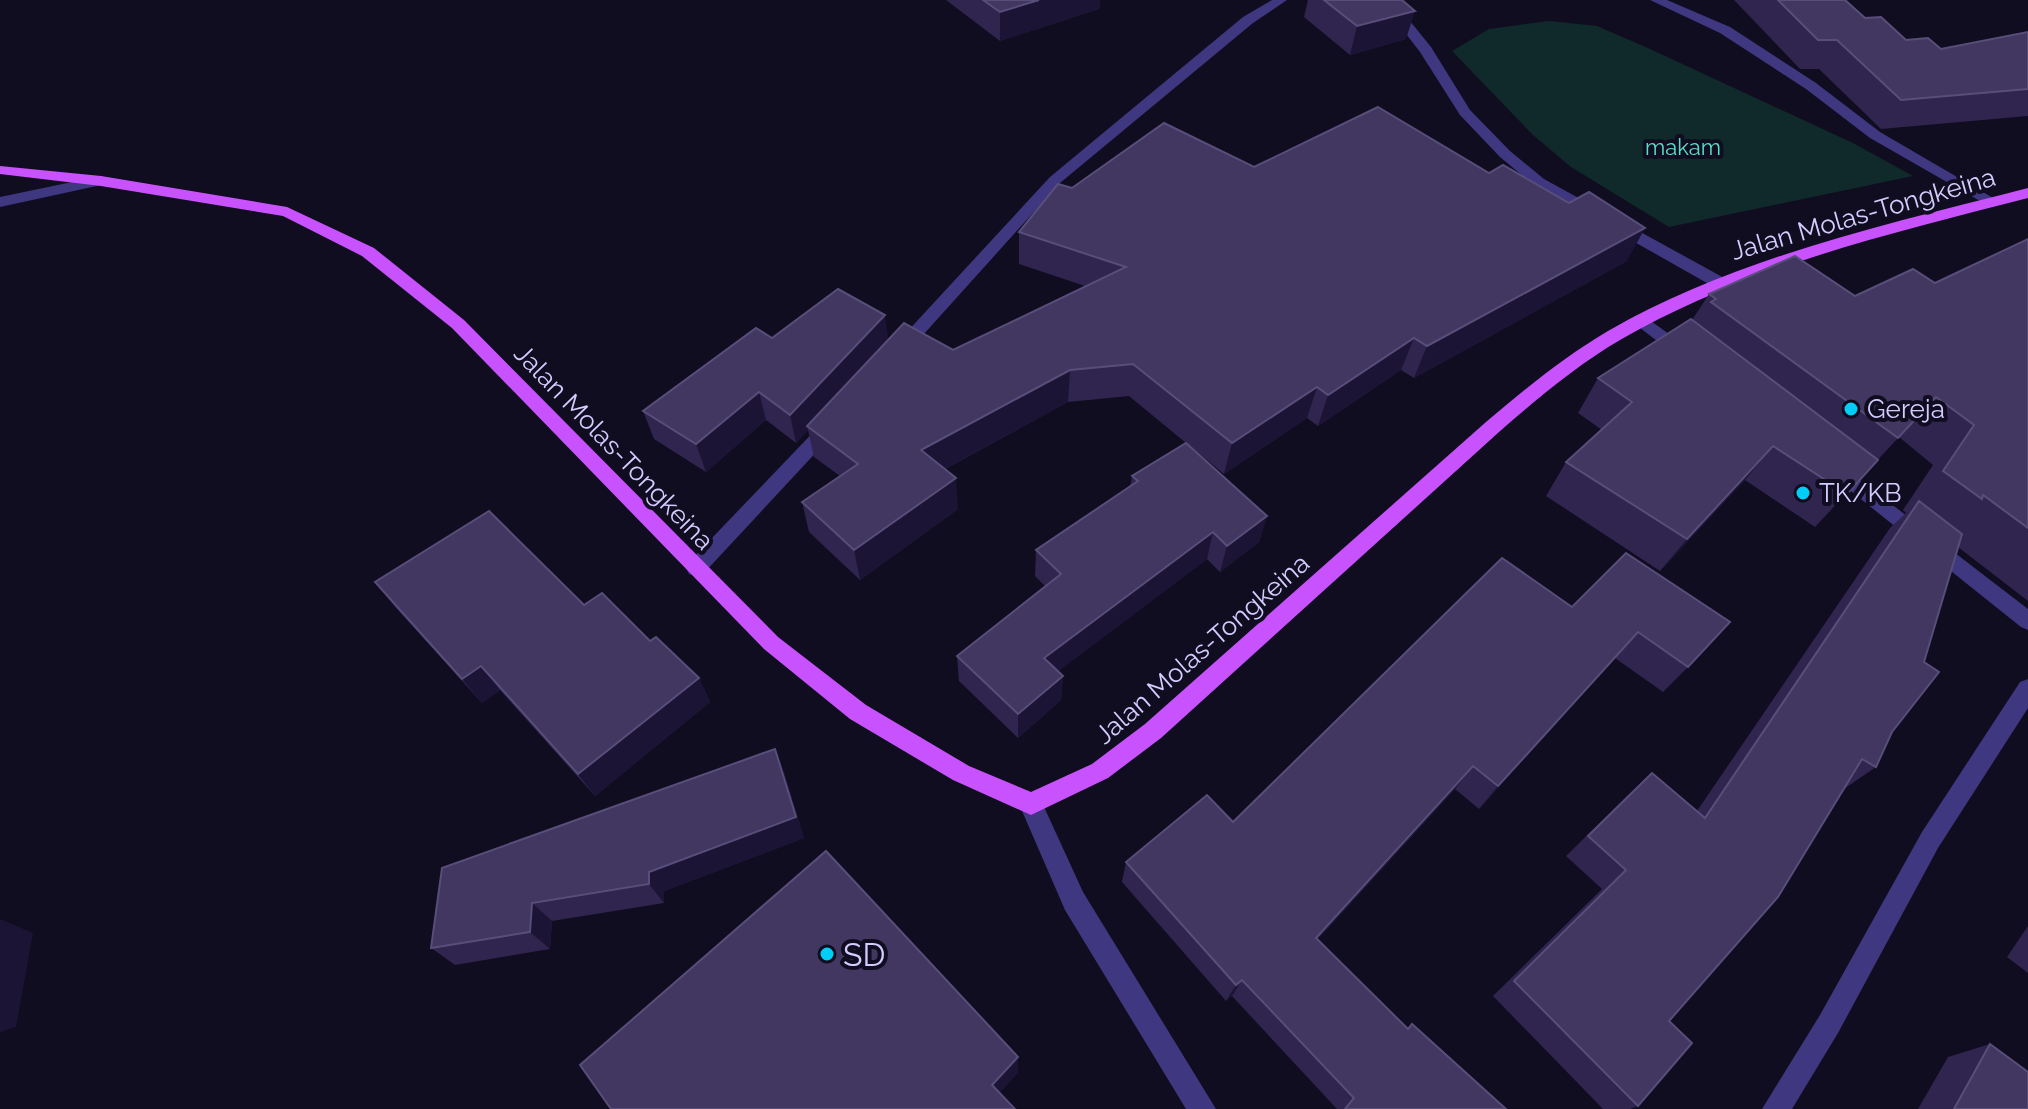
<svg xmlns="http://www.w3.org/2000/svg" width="2028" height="1109" font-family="Raleway,sans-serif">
	<rect width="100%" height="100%" fill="#110d20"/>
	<path fill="#10292a" d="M1549 21 1597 26 1650 49 1853 143 1913 176 1669 227 1571 167 1533 135 1452 51 1489 29Z"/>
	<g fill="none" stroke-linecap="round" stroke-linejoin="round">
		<g fill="#3f377f" fill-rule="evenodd">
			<path d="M1272 0H1287L1253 23 1060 183 905 355H893L890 351 893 347 1050 177 1243 17Z"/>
			<path d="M1380 0H1393L1431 47 1470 110 1510 151 1544 179 1726 279 1728 283 1726 287H1714L1534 185 1500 157 1460 115 1420 52Z"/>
			<path d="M1650 0H1667L1730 27 1816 83 1880 132 2000 202 1992 207 1987 205 1870 138 1806 89 1720 33Z"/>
			<path d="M101 176 106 178V184L0 207V197Z"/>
			<path d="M1641 314 1690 349 1693 353 1690 357H1678L1635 324 1633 320 1635 316Z"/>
			<path d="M829 420 838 427 835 432 703 574 696 576 689 574 686 568 689 562 823 422Z"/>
			<path d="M1834 460 2028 609V630L2021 627 1827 472 1825 467Z"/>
			<path d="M2028 679V708L1938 848 1838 1033 1792 1109H1762L1820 1015 1922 832 2020 682Z"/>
			<path d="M1031 793 1039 796 1083 892 1216 1109H1186L1065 910 1019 804 1023 796Z"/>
		</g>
		<path fill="#c952ff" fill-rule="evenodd" d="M0 166 101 176 287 207 374 248 464 320 778 637 866 705 969 766 1031 792 1092 764 1145 724 1486 422C1525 389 1564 357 1608 331 1737 257 1885 225 2028 188V198C1889 234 1746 267 1620 340 1577 365 1537 399 1499 432L1161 738 1108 778 1031 815 953 780 850 719 764 649 452 328 362 256 283 216 101 186 0 174Z"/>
	</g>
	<g fill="#2f254e">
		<path d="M946 0H1100L1099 9 1000 41Z"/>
		<path d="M1308 0H1402L1406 39 1350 55 1304 17Z"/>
		<path d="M1734 0H1845L1865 18 1906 40 1941 49 2028 32V116L1881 129 1819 69H1800Z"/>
		<path d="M1254 167 1627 261 1414 378 1401 370 1318 426 1307 418 1224 474 1190 446 1267 516 1259 542 1220 572 1207 559 1058 671 1063 676 1061 700 1018 738 959 681 957 656 1045 586 1035 576 1036 550 1130 487 1132 476 1186 443 1129 396 1068 402 945 469 958 509 860 580 809 532 802 502 840 476 814 457 808 430 796 443 766 420 706 472 654 439 643 411 772 338 888 339 953 350 1085 286 1019 264V232L1072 188Z"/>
		<path d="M2028 239V601L1958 547 1892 732 1876 767 1844 789 1669 1021 1638 1106 1630 1109H1603L1493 996 1602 889 1566 856 1628 795 1652 773 1697 811 1890 528 1906 513 1903 510 1933 465 1899 437 1815 527 1745 480 1660 571 1546 496 1566 462 1602 430 1578 413 1598 378 1692 320 1709 294 1855 296 1935 283Z"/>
		<path d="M1626 553 1688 667 1663 692 1615 658 1479 809 1455 789 1318 939 1407 1028 1412 1024 1506 1109H1337L1232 996 1226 1001 1122 882 1126 862 1233 822 1572 607Z"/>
		<path d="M375 582 584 605 650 641 699 678 710 702 595 796 500 690 482 703 396 608Z"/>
		<path d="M784 772 804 838 664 891V903L552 921 550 949 455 965 431 948Z"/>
		<path d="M2028 926V973L2007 957Z"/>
		<path d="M1990 1044 2028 1109H1918L1948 1057Z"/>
	</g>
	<g fill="#1c1434">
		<path d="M1039 0H1100L1099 9 1000 41V12Z"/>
		<path d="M1415 11 1406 39 1350 55 1357 26Z"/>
		<path d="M1645 228 1627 261 1414 378 1427 346Z"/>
		<path d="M885 315 889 344 807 426 808 430 796 443 790 415Z"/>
		<path d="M1414 338 1401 370 1318 426 1328 395Z"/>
		<path d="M1070 370 1068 402 924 480 921 450Z"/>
		<path d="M1317 387 1307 418 1224 474 1232 443Z"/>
		<path d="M759 392 766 420 706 472 696 444Z"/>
		<path d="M1773 446 1745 480 1660 571 1687 539Z"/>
		<path d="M956 478 958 509 860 580 854 550Z"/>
		<path d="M1267 516 1259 542 1220 572 1227 546Z"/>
		<path d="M1213 532 1207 559 1043 683 1044 658Z"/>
		<path d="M1638 632 1615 658 1479 809 1498 786Z"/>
		<path d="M481 666 500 690 482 703 462 679Z"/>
		<path d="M1063 676 1061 700 1018 738V714Z"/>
		<path d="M699 678 710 702 595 796 578 774Z"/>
		<path d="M775 749 784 772 804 838 664 891V903L649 884V872Z"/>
		<path d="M1473 766 1455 789 1303 955 1316 938Z"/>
		<path d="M532 903 552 921 550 949 530 932Z"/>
		<path d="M0 919 33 933 16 1027 0 1032Z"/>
		<path d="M1242 980 1232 996 1226 1001 1236 985Z"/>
		<path d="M1018 1057V1073L993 1100 992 1085Z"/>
	</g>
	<g fill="#413761" stroke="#584e7a" stroke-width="2">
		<path d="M983 0H1039L1000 12Z"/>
		<path d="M1324 0H1402L1415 11 1357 26Z"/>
		<path d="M1778 0H1845L1865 18 1881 17 1906 40 1928 38 1941 49 2028 32V89L1901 100 1837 40H1818Z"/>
		<path d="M1378 107 1489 173 1503 165 1569 203 1589 192 1645 228 1427 346 1414 338 1328 395 1317 387 1232 443 1133 364 1070 370 921 450 956 478 854 550 802 502 858 464 807 426 904 323 953 350 1126 267 1019 232 1058 184 1072 188 1164 123 1254 167Z"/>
		<path d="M2028 239V528L1983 495 1982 499 1943 471 1974 425 1936 397 1898 438 1711 302 1716 299 1709 294 1795 256 1855 296 1913 269 1935 283Z"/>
		<path d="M838 289 885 315 790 415 759 392 696 444 643 411 756 328 772 338Z"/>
		<path d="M1691 319 1878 460 1847 494 1773 446 1687 539 1566 462 1632 402 1598 378Z"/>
		<path d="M1186 443 1267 516 1227 546 1213 532 1044 658 1063 676 1018 714 957 656 1061 574 1036 550 1138 481 1132 476Z"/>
		<path d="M1919 501 1962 534 1924 662 1939 672 1892 732 1876 767 1862 759 1778 897 1669 1021 1692 1043 1638 1106 1514 981 1626 870 1588 836 1652 773 1705 818Z"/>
		<path d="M489 511 584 605 602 593 650 641 656 637 699 678 578 774 481 666 462 679 375 582Z"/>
		<path d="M1626 553 1730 622 1688 667 1638 632 1498 786 1473 766 1316 938 1408 1029 1412 1024 1506 1109H1345L1354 1098 1242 980 1236 985 1126 862 1207 795 1233 822 1502 558 1572 607Z"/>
		<path d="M775 749 796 817 649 872V884L532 903 530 932 431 948 442 868Z"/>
		<path d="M826 851 1018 1057 992 1085 1015 1109H611L580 1065Z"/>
		<path d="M1990 1044 2028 1072V1109H1954Z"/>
	</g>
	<g fill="#00cef6" stroke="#110d20" stroke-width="3">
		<circle cx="1851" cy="409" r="8"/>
		<circle cx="1803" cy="493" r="8"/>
		<circle cx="827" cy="954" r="8"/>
	</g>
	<g text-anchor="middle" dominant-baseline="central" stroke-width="8" stroke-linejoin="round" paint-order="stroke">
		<g font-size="22" fill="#58dfc5" stroke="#110d20">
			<text x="1683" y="147">makam</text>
		</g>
		<g font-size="26" fill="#d4cbff" stroke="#110d20">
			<text transform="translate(1863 214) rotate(-16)">Jalan Molas-Tongkeina</text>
			<text transform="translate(614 447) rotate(46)">Jalan Molas-Tongkeina</text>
			<text transform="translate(1202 649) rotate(-41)">Jalan Molas-Tongkeina</text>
		</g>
		<g font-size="26" fill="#d4cbff" stroke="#110d20" text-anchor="start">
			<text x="1867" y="409">Gereja</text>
			<text x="1819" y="493">TK/KB</text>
		</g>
		<g font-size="32" fill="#d4cbff" stroke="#110d20" text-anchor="start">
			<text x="843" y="954">SD</text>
		</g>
	</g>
</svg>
